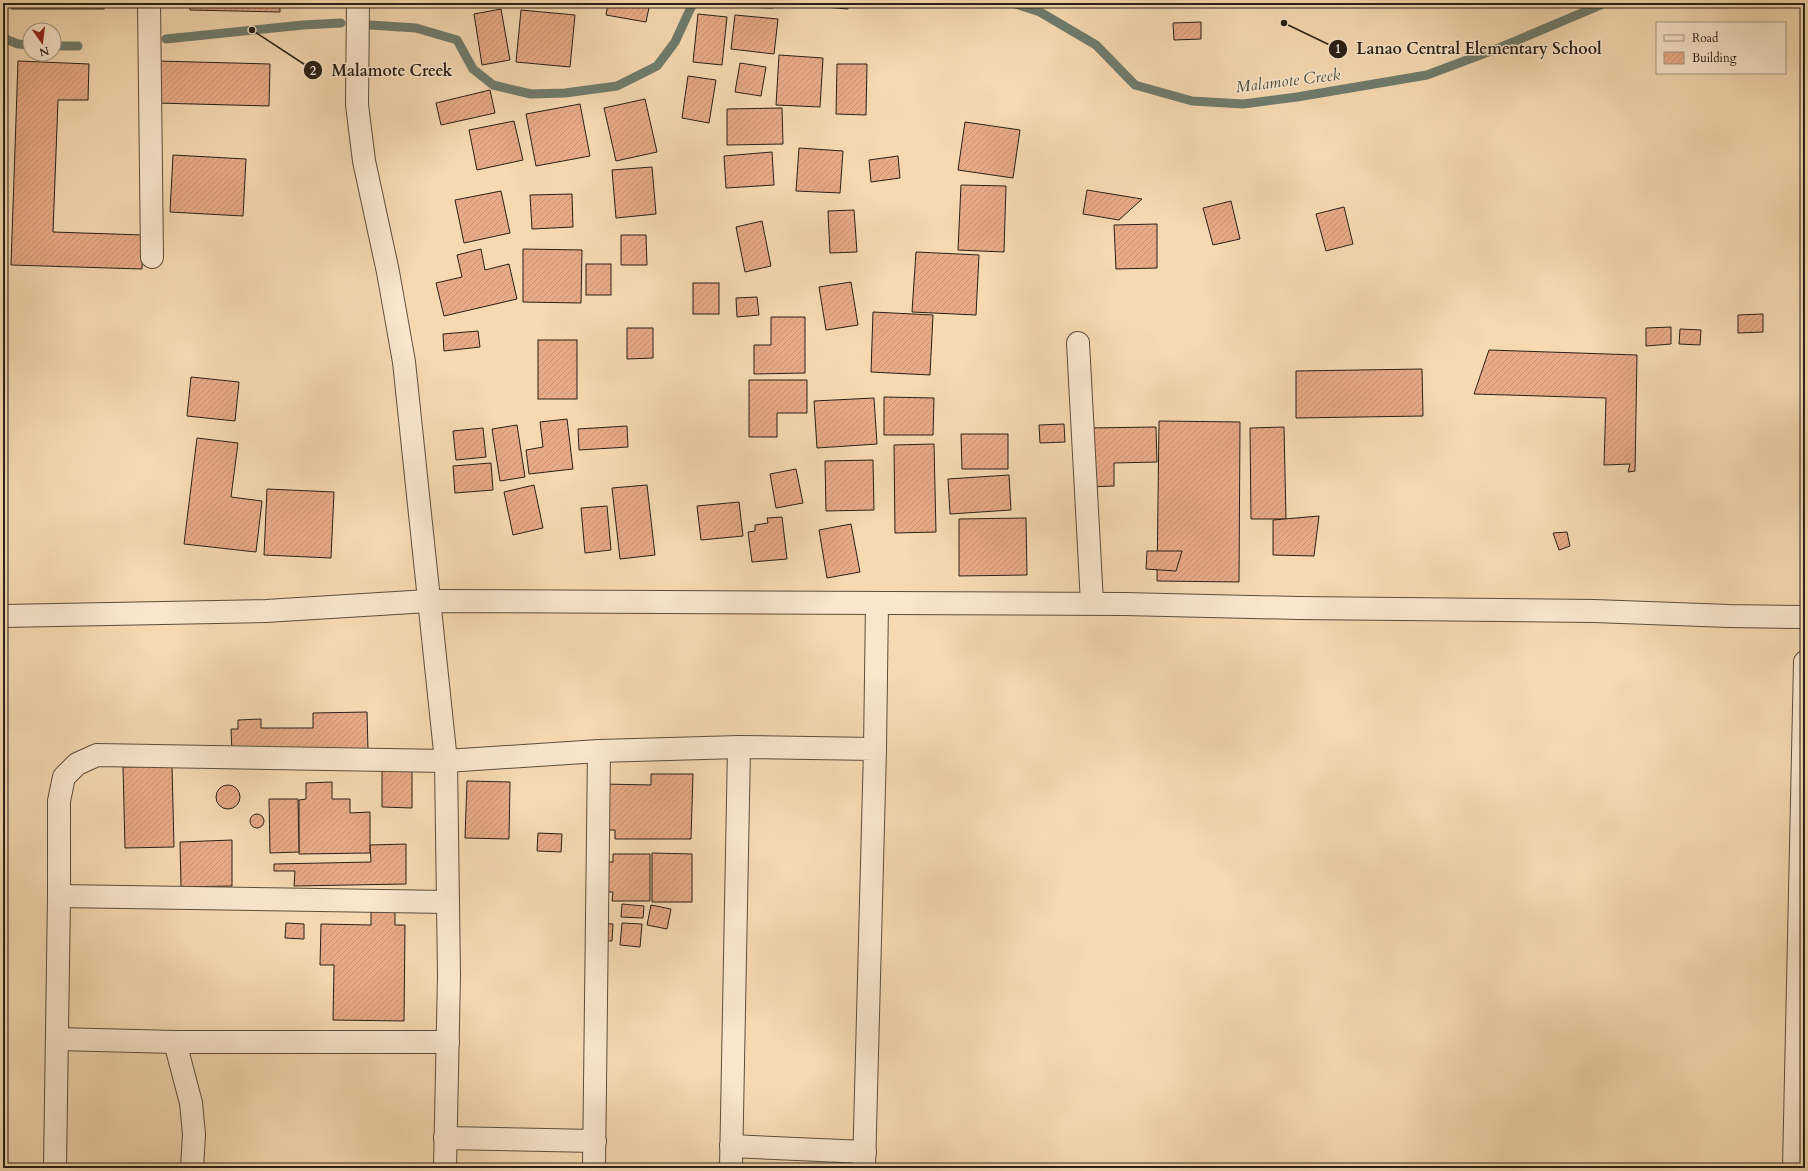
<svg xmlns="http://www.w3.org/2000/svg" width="1808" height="1171" font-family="Cardo,serif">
	<defs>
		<pattern id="building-hatch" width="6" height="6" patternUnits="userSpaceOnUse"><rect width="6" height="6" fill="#e8ab87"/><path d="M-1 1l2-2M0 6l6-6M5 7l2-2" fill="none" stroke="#c79374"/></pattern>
	</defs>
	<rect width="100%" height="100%" fill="#f6d9b1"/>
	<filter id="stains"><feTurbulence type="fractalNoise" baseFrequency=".005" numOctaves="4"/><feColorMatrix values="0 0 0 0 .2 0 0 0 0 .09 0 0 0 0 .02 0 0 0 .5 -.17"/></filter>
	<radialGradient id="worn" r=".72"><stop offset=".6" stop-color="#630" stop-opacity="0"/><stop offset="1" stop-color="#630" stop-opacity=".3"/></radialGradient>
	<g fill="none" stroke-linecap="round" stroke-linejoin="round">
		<g stroke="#6f7c6e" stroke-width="9">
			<path d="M1013 3 1040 12 1096 45 1135 85 1192 101 1243 104 1297 97 1427 75 1499 48 1605 3"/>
			<path d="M370 25 416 28 457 40 473 69 493 85 531 94 565 93 617 86 657 66 675 42 693 3"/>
			<path d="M3 38 18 44 30 45"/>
			<path d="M166 39 303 25 341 23"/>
			<path d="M54 46H78"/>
		</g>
	</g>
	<g fill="url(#building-hatch)" stroke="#292016">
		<rect x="12" y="3" width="92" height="6"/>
		<path d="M190 3H280V12L190 10Z"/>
		<path d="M608 3H650L646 22 606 15Z"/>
		<path d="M737 3H773V8L736 7Z"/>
		<path d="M801 3H848V9L801 5Z"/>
		<path d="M501 9 510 60 482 65 474 14Z"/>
		<path d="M521 10 575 15 570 67 516 62Z"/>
		<path d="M698 14 727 17 722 65 693 62Z"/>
		<path d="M735 15 778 19 774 54 731 49Z"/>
		<path d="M1201 22V39L1174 40 1173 23Z"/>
		<path d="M779 55 823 58 820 107 776 105Z"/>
		<path d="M18 61 89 64 88 100H58L53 232 143 235 142 269 11 265Z"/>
		<path d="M158 61 270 64 269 106 156 103Z"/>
		<path d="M740 63 766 67 761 96 735 92Z"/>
		<path d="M837 64H867L866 115 836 114Z"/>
		<path d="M688 76 716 80 709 123 682 118Z"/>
		<path d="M490 90 495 113 441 125 436 103Z"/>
		<path d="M645 99 657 152 616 161 604 108Z"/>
		<path d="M580 104 590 156 536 166 526 114Z"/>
		<path d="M782 108 783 144 727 145V109Z"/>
		<path d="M514 121 523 160 477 170 469 130Z"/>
		<path d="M965 122 1020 130 1013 178 958 170Z"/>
		<path d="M799 148 843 151 840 193 796 191Z"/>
		<path d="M772 152 774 185 726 188 724 156Z"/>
		<path d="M173 155 246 159 243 216 170 212Z"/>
		<path d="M898 156 900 178 871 182 869 160Z"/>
		<path d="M652 167 656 214 616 218 612 170Z"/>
		<path d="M961 185 1006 186 1004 252 958 250Z"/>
		<path d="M1087 190 1142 199 1119 220 1083 214Z"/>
		<path d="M501 191 510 233 464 243 455 200Z"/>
		<path d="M572 194 573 227 532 229 530 195Z"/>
		<path d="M1231 201 1240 239 1213 245 1203 208Z"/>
		<path d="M1344 207 1353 244 1326 251 1316 214Z"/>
		<path d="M854 210 857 252 830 253 828 211Z"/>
		<path d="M762 221 771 266 745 272 736 227Z"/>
		<path d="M1157 224V268L1116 269 1114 225Z"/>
		<path d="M621 235H646L647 265H621Z"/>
		<path d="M481 249 485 270 509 264 517 299 444 316 436 283 462 277 457 255Z"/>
		<path d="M523 249 582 250 581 303 523 302Z"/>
		<path d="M916 252 979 255 976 315 912 312Z"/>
		<rect x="586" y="264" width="25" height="31"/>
		<path d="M851 282 858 325 826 330 819 287Z"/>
		<rect x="693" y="283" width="26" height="31"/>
		<path d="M757 297 759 315 737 317 736 298Z"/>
		<path d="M873 312 933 315 930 375 871 372Z"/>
		<path d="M1763 314V332L1738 333V315Z"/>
		<path d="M771 317H805V373L754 374V345H771Z"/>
		<path d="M1671 327V344L1646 346V328Z"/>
		<path d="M627 328H653V358L627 359Z"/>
		<path d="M1680 329 1701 330 1700 345 1679 344Z"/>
		<path d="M478 331 480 347 444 351 443 334Z"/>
		<rect x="538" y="340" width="39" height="59"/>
		<path d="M1489 350 1637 355 1635 471 1628 472 1630 464 1604 465 1606 398 1474 394Z"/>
		<path d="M1422 369 1423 416 1296 418V371Z"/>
		<path d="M191 377 239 382 235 421 187 416Z"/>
		<path d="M749 380H807V413H777V437H749Z"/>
		<path d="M884 397 934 398 933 435H884Z"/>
		<path d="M874 398 877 444 817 448 814 401Z"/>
		<path d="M567 419 573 469 529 474 526 450 543 447 540 422Z"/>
		<path d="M1159 421 1240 422 1239 582 1157 581Z"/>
		<path d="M1064 424 1065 442 1040 443 1039 425Z"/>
		<path d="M517 425 525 477 500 481 492 429Z"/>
		<path d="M627 426 628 447 579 450 578 429Z"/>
		<path d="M1156 427 1157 462 1114 463V486L1088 487 1087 428Z"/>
		<path d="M1284 427 1286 519H1251L1250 428Z"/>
		<path d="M483 428 486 457 456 460 453 431Z"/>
		<path d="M961 434H1008V469H962Z"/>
		<path d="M197 438 238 443 231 497 262 501 256 552 184 544Z"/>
		<path d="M934 444 936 532 895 533 894 445Z"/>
		<path d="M873 460 874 510 826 511 825 461Z"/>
		<path d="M491 463 493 490 455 493 453 466Z"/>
		<path d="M796 469 803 503 776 508 770 474Z"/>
		<path d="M1009 475 1011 510 950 514 948 479Z"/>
		<path d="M534 485 543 528 513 535 504 492Z"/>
		<path d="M647 485 655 555 620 559 612 488Z"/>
		<path d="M267 489 334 492 331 558 264 555Z"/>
		<path d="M739 502 743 536 701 540 697 506Z"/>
		<path d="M607 506 611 550 585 553 581 508Z"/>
		<path d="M1319 516 1314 556 1273 555V520Z"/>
		<path d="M782 517 787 559 752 562 748 532 755 531V525L768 523 767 518Z"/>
		<path d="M1026 518 1027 575 959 576V519Z"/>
		<path d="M851 524 860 572 827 578 819 530Z"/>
		<path d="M1567 532 1570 546 1559 550 1553 533Z"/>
		<path d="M1147 551H1182L1176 571 1146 569Z"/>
		<path d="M367 712 368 750 232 753 231 729H238V720L261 719V728H313V713Z"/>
		<path d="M172 766 174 847 125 848 123 767Z"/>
		<path d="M382 767 412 768V808L382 807Z"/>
		<path d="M651 774H693L691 839H615V830H603V784L651 785Z"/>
		<path d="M467 781 510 782 509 839 465 838Z"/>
		<path d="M332 782V799H350V813L370 812V853L299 854V800L306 799V783Z"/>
		<circle cx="228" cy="797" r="12"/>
		<path d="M269 799H298L299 852 270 853Z"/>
		<circle cx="257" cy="821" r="7"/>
		<path d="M538 833 562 834 561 852 537 851Z"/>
		<path d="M232 840V886L181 887 180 842Z"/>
		<path d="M406 844V884L294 886 295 871H274V864L371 862 370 845Z"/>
		<path d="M652 853 692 854V902H652Z"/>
		<path d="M613 854H650V901H612L613 892H599L600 862H613Z"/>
		<path d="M622 904 644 906 643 918 621 917Z"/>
		<path d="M651 905 671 909 667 929 647 925Z"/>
		<path d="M371 912H395V925H405L404 1021 333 1020 334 965H320L321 924 371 925Z"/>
		<path d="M286 923 304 924V939L285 938Z"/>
		<path d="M599 923 613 924 612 941H598Z"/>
		<path d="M622 923 642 924 640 947 620 945Z"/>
		<path d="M476 1164 503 1168H475Z"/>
	</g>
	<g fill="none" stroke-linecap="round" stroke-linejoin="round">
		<g stroke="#5c4e3d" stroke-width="24">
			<g id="minor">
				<path d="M149 3 152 257"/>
				<path d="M358 3 357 105 364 161 388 272 404 362 446 761 449 975 445 1168"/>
				<path d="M1078 343 1092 603"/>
				<path d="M3 616 266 611 428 601 1124 604 1298 608 1594 611 1729 616 1805 617"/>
				<path d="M875 749 877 603"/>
				<path d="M59 896 448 902"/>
				<path d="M57 1039 175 1042H448"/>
				<path d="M175 1042 191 1103 194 1134 192 1168"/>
				<path d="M445 1138 595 1141"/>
				<path d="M731 1146 865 1152"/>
				<path d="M55 1168 59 896V801L64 777 77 764 97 755 446 761 599 751 739 747 875 749 864 1168"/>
				<path d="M594 1168 599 751"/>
				<path d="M731 1168 739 747"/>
				<path d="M1794 1168 1805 662"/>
			</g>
		</g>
		<use href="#minor" stroke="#f9e6cc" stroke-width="22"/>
	</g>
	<g text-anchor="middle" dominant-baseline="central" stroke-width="3" stroke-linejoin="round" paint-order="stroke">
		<g font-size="16" font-style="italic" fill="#4c4e42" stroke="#f9e6cc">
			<text transform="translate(1288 81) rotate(-7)">Malamote Creek</text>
		</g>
	</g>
	<path fill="none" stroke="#292016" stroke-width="1.5" d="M1284 23L1338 49M252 30L313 70"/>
	<g fill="#292016" stroke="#f9e6cc" stroke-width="1.5">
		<circle cx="1284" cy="23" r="4"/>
		<circle cx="252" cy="30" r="4"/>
		<circle cx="1338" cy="49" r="10"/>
		<circle cx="313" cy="70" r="10"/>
	</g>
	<g font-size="12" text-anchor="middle" font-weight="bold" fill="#fff">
		<text x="1338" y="53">1</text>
		<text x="313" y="75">2</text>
	</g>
	<g font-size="16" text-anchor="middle" font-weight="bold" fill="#292016" stroke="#f9e6cc" stroke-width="3" stroke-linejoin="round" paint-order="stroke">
		<text x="1479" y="54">Lanao Central Elementary School</text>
		<text x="392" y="76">Malamote Creek</text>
	</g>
	<rect width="1808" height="1171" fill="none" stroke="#f6d9b1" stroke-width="16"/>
	<rect x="4" y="4" width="1800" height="1163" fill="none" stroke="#292016" stroke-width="2"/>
	<rect x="8" y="8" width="1792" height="1155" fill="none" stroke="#292016"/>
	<rect x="1656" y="22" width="130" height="52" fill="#f9e6cc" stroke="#a69783"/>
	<rect x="1664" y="35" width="20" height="6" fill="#f9e6cc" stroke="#a69783"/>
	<text x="1692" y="42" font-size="12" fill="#292016">Road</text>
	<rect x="1664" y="52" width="20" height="12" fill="url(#building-hatch)" stroke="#a69783"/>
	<text x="1692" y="62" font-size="12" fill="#292016">Building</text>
	<g transform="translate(42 42) rotate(166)"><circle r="19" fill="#f9e6cc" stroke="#a69783"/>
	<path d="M0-3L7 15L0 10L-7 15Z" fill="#8f2418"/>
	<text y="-6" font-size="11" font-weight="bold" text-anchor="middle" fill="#292016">N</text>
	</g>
	<rect width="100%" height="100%" filter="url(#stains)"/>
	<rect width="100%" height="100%" fill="url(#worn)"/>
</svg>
